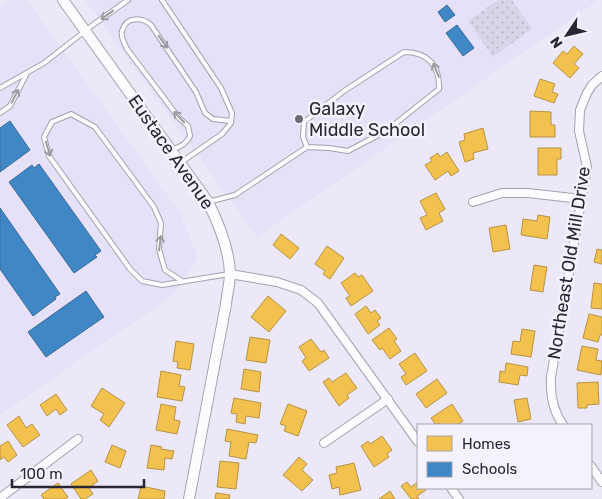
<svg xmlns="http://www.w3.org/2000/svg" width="602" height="499" font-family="Rubik,sans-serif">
	<defs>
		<pattern id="park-dots" width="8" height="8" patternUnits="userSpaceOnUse" patternTransform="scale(1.25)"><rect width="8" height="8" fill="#d9d4ea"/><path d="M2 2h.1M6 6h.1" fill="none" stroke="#bab6c9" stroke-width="1.8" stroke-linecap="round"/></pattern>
	</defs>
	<rect width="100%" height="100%" fill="#ece8f7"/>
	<g fill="#e6e0f9">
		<path d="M11 0H27L180 213 198 258 173 295 0 415V8Z"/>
		<path d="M85 0H599L257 237Z"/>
	</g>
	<path fill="url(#park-dots)" d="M498 0H512L532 29 493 57 468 21Z"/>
	<g fill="#f2c14e" stroke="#b69345">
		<path d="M574 46 583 54 574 64 579 68 570 78 553 63 563 51 567 54Z"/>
		<path d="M540 79 555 84 552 92 558 94 554 103 534 96Z"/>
		<path d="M530 111 551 112V125H555V137H530Z"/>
		<path d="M483 128 488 149 473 153 474 159 465 162 459 142 465 140 464 134Z"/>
		<path d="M538 148H561V159H557V175H538Z"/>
		<path d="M447 152 459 171 451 176 448 171 435 180 425 165 432 161 430 158 438 153 440 157Z"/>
		<path d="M436 193 445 209 439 213 443 221 426 230 420 218 427 215 420 201Z"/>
		<path d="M538 215 550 217 547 239 521 235 523 219 537 221Z"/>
		<path d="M506 225 510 249 493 252 489 228Z"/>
		<path d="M281 234 299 248 290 259 273 245Z"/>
		<path d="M327 246 344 258 330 279 323 274 325 271 315 264Z"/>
		<path d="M597 249 602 250V264L594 262Z"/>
		<path d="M534 265 547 267 543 292 530 290Z"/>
		<path d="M355 273 358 277 362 275 373 291 351 306 346 298 350 296 341 283Z"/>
		<path d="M594 283 602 284V309L591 308Z"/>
		<path d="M268 296 286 311 269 332 251 317Z"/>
		<path d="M366 306 371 313 375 310 381 318 377 321 380 325 368 334 355 314Z"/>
		<path d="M589 314 602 317V335H600L598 342 583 338Z"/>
		<path d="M389 328 397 339 394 341 401 351 390 359 382 348 380 350 372 340Z"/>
		<path d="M522 329 535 331 531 357 511 354 513 341 520 342Z"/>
		<path d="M250 337 270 340 266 363 246 360Z"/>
		<path d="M311 339 321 352 324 350 329 358 309 371 302 361 306 358 299 347Z"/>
		<path d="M176 341 194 344 190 370 177 368 178 362 173 361Z"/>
		<path d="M582 346 598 349 596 360 602 361 601 375 577 370Z"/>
		<path d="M415 353 427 371 406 385 401 377 406 374 399 364Z"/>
		<path d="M506 363 528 367 527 376 520 375 518 385 499 382 500 371 505 372Z"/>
		<path d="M244 369 261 372 259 392 241 389Z"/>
		<path d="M161 371 181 375 179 386 185 387 182 401 157 397Z"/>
		<path d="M346 373 357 388 347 395 349 398 339 406 323 382 329 378 332 382Z"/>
		<path d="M437 379 447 393 426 408 416 394Z"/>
		<path d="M598 382 599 404 587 405V408H578L577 383Z"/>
		<path d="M102 388 125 403 109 427 100 420 104 414 91 406Z"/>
		<path d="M56 394 67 410 60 415 56 409 47 416 40 405Z"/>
		<path d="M234 398 261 403 259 418 246 416 245 424 236 422 237 414 231 413Z"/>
		<path d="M527 398 531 419 518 422 514 400Z"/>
		<path d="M161 404 176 407 174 420 180 421 177 434 156 430Z"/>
		<path d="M288 404 307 411 298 436 284 431 286 426 280 424Z"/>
		<path d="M452 404 463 421 457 425H440L439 423 436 425 431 418Z"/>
		<path d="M19 416 26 428 32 424 40 435 23 447 7 425Z"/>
		<path d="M227 429 258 435 256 443 249 442 246 459 229 456 231 442 225 441Z"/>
		<path d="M382 436 392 450 387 454 389 457 374 467 361 446 368 441 370 444Z"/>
		<path d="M8 441 17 455 8 462 4 457 0 460V446Z"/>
		<path d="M112 445 126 451 120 468 105 462Z"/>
		<path d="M151 445 162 447 161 449 174 451 172 459 165 458 164 470 147 468Z"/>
		<path d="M299 457 307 464 302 470 313 480 302 491 283 475Z"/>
		<path d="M220 461 239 463 236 489 217 487Z"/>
		<path d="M354 463 361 490 340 495 339 487 332 489 329 475 337 473 336 467Z"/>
		<path d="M91 470 98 481 89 488 93 494 85 499H81L71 484Z"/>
		<path d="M407 482 411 487 418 482V488H424L426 490 417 496 419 499H411L401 486Z"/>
		<path d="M58 483 68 497 65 499H44L41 495Z"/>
		<path d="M141 486 165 491 164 499H138Z"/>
		<path d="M390 491 395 499H379Z"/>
		<path d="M216 493 230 495 229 499H215Z"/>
	</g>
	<g fill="#3f88c5" stroke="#386b99">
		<path d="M447 5 455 15 445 22 438 12Z"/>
		<path d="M457 25 474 48 463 56 446 33Z"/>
		<path d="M10 121 30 150 0 172V128Z"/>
		<path d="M39 164 101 251 95 255 97 257 74 273 9 182 32 165 34 168Z"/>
		<path d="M0 208 60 294 55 297 56 299 33 316 0 269Z"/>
		<path d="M86 291 104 317 46 357 28 332Z"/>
	</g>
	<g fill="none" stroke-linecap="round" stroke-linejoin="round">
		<g stroke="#a4a2ad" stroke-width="6">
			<g id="service">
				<path d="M162 0 221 88 232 113 231 123 222 134 180 163"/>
				<path d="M0 88 44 63 94 24 128 0"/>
				<path d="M0 113 10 106 26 75"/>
				<path d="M173 149C181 147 187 143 190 136L188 126 179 118 127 49C125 44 120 37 122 31 126 16 142 17 151 25L196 92 205 113 213 119 231 121"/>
				<path d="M208 202 235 195 307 147 329 148 348 151 386 131 439 89C440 66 428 52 404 52L344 91 304 122 303 137 307 147"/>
				<path d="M182 281 165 270 159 249 161 223 154 207 95 127 71 114 52 122 44 137 49 156 130 269 142 281 162 285 229 274"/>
			</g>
		</g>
		<g stroke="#a4a2ad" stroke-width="10">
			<g id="minor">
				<path d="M473 202 502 193H528L581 199"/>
				<path d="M230 274 277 282 301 290 318 303 418 442"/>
				<path d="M563 425C553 411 550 395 551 377L587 167 579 131 580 110 587 93 592 85 602 76"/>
				<path d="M324 443 388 399"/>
				<path d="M591 466 602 482"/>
				<path d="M451 488 459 499"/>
				<path d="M0 498 78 439"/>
			</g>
		</g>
		<g stroke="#a4a2ad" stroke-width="12">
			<path id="tertiary" d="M63 0 208 202C219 224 229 249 230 273 230 283 227 294 226 304L189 499"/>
		</g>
		<use href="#service" stroke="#fcfcfe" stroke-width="4"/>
		<use href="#minor" stroke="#fcfcfe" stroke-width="8"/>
		<use href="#tertiary" stroke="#fcfcfe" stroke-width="10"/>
	</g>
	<defs><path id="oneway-shaft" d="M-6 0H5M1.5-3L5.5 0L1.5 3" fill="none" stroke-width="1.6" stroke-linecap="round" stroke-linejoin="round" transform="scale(1.25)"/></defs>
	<g stroke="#9d9ca2">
		<use href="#oneway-shaft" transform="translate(107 15) rotate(144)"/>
		<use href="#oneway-shaft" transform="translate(163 42) rotate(55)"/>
		<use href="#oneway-shaft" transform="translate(436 70) rotate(-113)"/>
		<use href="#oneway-shaft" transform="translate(15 96) rotate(-63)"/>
		<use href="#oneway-shaft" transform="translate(179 117) rotate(-133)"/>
		<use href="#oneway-shaft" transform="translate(48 149) rotate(73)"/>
		<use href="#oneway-shaft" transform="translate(160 243) rotate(-83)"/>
	</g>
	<circle fill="#6d6b76" stroke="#f4f2fd" stroke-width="2" cx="299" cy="119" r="5"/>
	<g text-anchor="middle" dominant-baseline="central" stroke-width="5" stroke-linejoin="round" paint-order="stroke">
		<g font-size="18" fill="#292731" stroke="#f4f2fd" text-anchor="start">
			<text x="309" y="109">Galaxy<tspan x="309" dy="21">Middle School</tspan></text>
		</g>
		<g font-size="18" fill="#292731" stroke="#f4f2fd">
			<text transform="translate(171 152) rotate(55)">Eustace Avenue</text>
			<text transform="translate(569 263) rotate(-81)">Northeast Old Mill Drive</text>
		</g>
	</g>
	<rect x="417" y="424" width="175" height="65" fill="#f4f2fd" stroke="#a3a1ab"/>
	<rect x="427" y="436" width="25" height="15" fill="#f2c14e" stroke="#a3a1ab"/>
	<text x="462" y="449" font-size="15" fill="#292731">Homes</text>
	<rect x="427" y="462" width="25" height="15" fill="#3f88c5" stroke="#a3a1ab"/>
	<text x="462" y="474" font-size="15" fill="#292731">Schools</text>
	<g transform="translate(567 35) rotate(235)" stroke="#f4f2fd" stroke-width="4" paint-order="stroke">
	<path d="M0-4L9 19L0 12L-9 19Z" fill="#292731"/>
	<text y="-8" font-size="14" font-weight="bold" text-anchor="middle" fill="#292731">N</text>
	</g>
	<path d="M12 479v8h132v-8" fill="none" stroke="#292731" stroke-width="2.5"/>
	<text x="20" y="479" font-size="15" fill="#292731" stroke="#f4f2fd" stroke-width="4" paint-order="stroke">100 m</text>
</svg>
